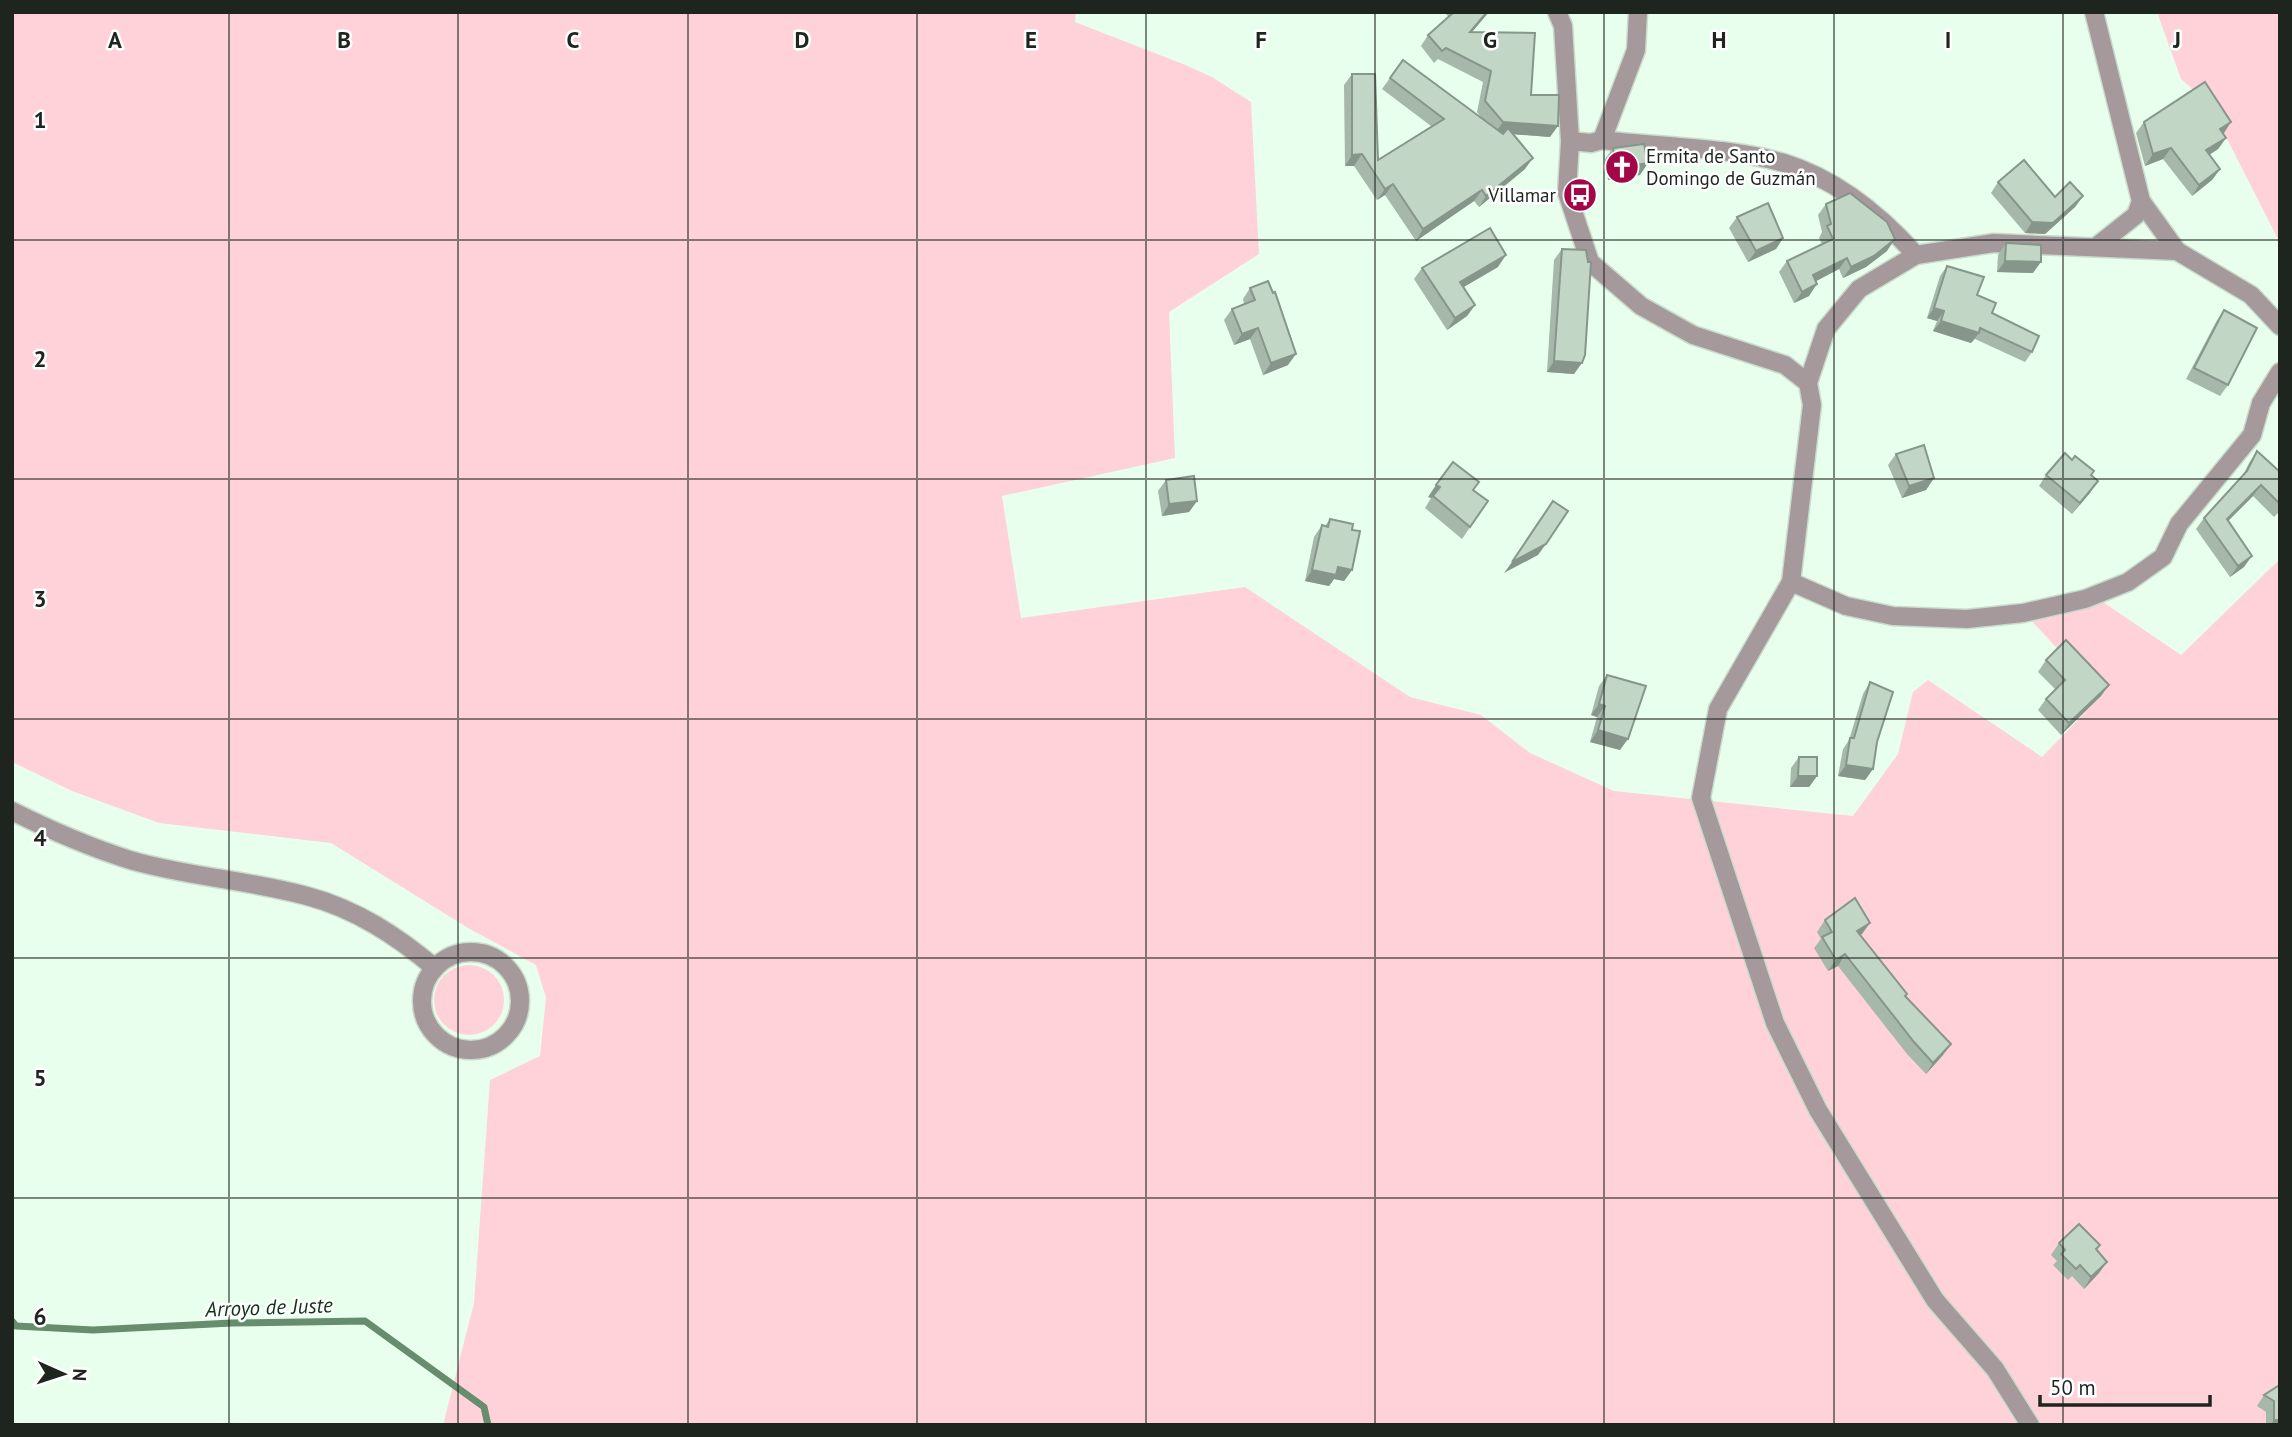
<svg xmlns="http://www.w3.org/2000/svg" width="2292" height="1437" font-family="'PT Sans',sans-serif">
	<rect width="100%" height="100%" fill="#e9ffed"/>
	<g fill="#ffd2da">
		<path d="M12 12H1076L1075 22 1183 64 1212 77 1251 102 1259 254 1169 312 1175 458 1002 496 1021 618 1245 587 1410 697 1481 715 1530 753 1614 791 1853 816 1898 754 1913 692 1928 680 2042 757 2101 696 2029 618 2100 600 2181 655 2280 559V1425H443L474 1303 490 1080 540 1056 546 998 536 965 468 928 331 843 159 823 72 791 12 762Z"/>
		<path d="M2157 12H2280V243L2224 133 2197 93 2181 79Z"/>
		<circle cx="469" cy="1000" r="35"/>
	</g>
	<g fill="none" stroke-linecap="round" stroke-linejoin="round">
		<path stroke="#668e6e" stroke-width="7" d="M12 1321 16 1326 93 1330 232 1323 365 1321 484 1407 488 1425"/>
		<g stroke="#c9dccc" stroke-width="21">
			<g id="minor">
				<path d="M1557 12 1563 26 1570 141 1567 193 1590 262 1641 306 1693 335 1785 365 1808 383 1812 405 1791 582 1718 709 1701 798 1775 1023 1818 1110 1935 1300 1995 1369 2030 1425"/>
				<path d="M2094 12 2141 201 2177 251 2251 295 2280 326"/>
				<path d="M1602 140C1660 147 1729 147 1784 163 1836 179 1881 216 1916 255"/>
				<path d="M1570 141 1591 143 1602 140 1636 50 1638 12"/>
				<path d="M2097 246 2136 215 2141 201"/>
				<path d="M1808 383 1826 329 1859 289 1916 255 1994 243 2177 251"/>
				<path d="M1791 582 1846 606 1893 616 1967 619 2023 613 2085 599 2128 582 2163 557 2179 524 2252 435 2261 403 2280 372"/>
				<path d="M12 811C50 830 89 847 130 860 188 877 249 880 307 896 356 909 397 936 435 968"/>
				<circle cx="471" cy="1001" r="49"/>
			</g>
		</g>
		<use href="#minor" stroke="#a5999b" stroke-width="18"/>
	</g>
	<g fill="#a6b8a9">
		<path d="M1444 12H1489L1471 32 1531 95 1550 137 1514 134 1525 169 1479 207 1474 201 1416 241 1385 195 1377 200 1354 166H1345L1344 85 1352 74 1378 160 1431 126 1382 89 1403 60 1483 120 1477 112 1483 82 1438 59 1434 63 1421 46 1428 35 1449 17Z"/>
		<path d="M2144 122 2223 134 2226 138 2218 149 2209 155 2220 169 2212 180 2192 196 2163 159 2145 166 2136 133Z"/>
		<path d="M1613 148 1640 175 1608 180 1605 159Z"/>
		<path d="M1998 182 2055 197 2083 196 2075 207 2045 234 2025 233 1991 193Z"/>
		<path d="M1826 204 1887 251 1866 267 1843 278 1839 269 1816 281 1809 296 1794 303 1779 272 1787 261 1822 244 1819 238 1822 232 1818 215Z"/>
		<path d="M1737 217 1783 238 1776 249 1748 262 1729 228Z"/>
		<path d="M2006 243 2033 273 1997 272 1998 255Z"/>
		<path d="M1562 249 1588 262 1574 374 1547 372 1554 260Z"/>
		<path d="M1947 266 1977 295 1992 313 2032 352 2025 362 1975 339 1971 343 1933 331 1937 321 1927 318 1940 276Z"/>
		<path d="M1498 267 1463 287 1475 305 1467 316 1447 330 1414 279 1422 268Z"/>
		<path d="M1250 288 1288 365 1263 375 1250 339 1234 345 1224 320 1232 309 1244 304 1243 299Z"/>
		<path d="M2224 310 2228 385 2220 396 2186 379 2216 322Z"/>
		<path d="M2257 451 2280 472V511L2274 517 2253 496 2228 521 2244 567 2230 577 2196 529 2204 518 2242 477 2249 463Z"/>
		<path d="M1896 454 1934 478 1926 490 1902 498 1888 465Z"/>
		<path d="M2046 475 2091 476 2098 481 2072 514 2039 486Z"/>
		<path d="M1166 480 1197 501 1189 512 1162 516 1158 491Z"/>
		<path d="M1473 490 1488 501 1462 539 1425 508 1431 498 1428 497Z"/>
		<path d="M1330 519 1352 530V570L1344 581 1334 579 1329 586 1305 581 1314 537 1322 525 1325 526Z"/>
		<path d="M2046 660 2101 696 2061 735 2038 710 2046 699 2055 689 2038 672Z"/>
		<path d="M1607 675 1620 750 1590 742 1597 717 1591 715 1599 686Z"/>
		<path d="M1870 682 1877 742 1873 769 1865 780 1838 776 1843 749 1849 740 1863 694Z"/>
		<path d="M1799 757 1817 776 1809 787H1790L1791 768Z"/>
		<path d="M1825 920 1862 934 1860 935 1905 996 1943 1055 1926 1074 1907 1054 1838 966 1828 971 1814 948 1821 939 1817 932Z"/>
		<path d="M2059 1243 2096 1250 2107 1262 2099 1273 2084 1289 2072 1276 2068 1280 2053 1265 2057 1261 2051 1255Z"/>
		<path d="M2278 1386 2280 1425H2266V1412L2257 1406 2264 1395Z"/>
	</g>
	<g fill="#87968a">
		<path d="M1487 12H1489L1462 44 1470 32Z"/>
		<path d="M1503 122 1558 126 1550 137 1495 133Z"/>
		<path d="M2231 122 2224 133 2213 141 2220 129Z"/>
		<path d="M2226 138 2218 149 2198 162 2206 150Z"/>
		<path d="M2171 148 2163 159 2145 166 2153 154Z"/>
		<path d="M1362 154 1354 166H1345L1352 155Z"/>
		<path d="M1533 158 1525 169 1479 207 1486 196Z"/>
		<path d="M1648 163 1640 175 1608 180 1616 168Z"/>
		<path d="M2220 169 2212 180 2192 196 2199 185Z"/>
		<path d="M1393 184 1385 195 1377 200 1385 189Z"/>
		<path d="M1482 190 1474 201 1416 241 1423 229Z"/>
		<path d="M2083 196 2075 207 2045 234 2025 233 2032 222Z"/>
		<path d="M1783 238 1776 249 1748 262 1756 251Z"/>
		<path d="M1895 239 1887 251 1866 267 1843 278 1851 267Z"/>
		<path d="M1506 255 1498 267 1452 294 1460 282Z"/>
		<path d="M1847 258 1839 269 1805 287 1813 275Z"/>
		<path d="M2005 261 2041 262 2033 273 1997 272Z"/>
		<path d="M1817 284 1809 296 1794 303 1802 292Z"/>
		<path d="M1475 305 1467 316 1447 330 1455 318Z"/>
		<path d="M1934 308 1944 311 1937 321 1927 318Z"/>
		<path d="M1941 321 1979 333 1971 343 1933 331Z"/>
		<path d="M1258 328 1250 339 1234 345 1242 334Z"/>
		<path d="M1296 354 1288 365 1263 375 1271 363Z"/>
		<path d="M1554 361 1582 363 1574 374 1547 372Z"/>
		<path d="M1934 478 1926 490 1902 498 1909 486Z"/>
		<path d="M2098 481 2090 493 2072 514 2080 503Z"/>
		<path d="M1436 485 1440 487 1432 498 1428 497Z"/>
		<path d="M2261 485 2253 496 2219 530 2227 519Z"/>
		<path d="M1197 501 1189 512 1162 516 1169 504Z"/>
		<path d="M1546 544 1538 555 1504 573 1512 562Z"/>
		<path d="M2252 556 2244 567 2230 577 2238 566Z"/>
		<path d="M1338 567 1352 570 1344 581 1334 579 1329 586 1305 581 1312 570Z"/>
		<path d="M2109 685 2101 696 2061 735 2069 723Z"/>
		<path d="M1599 704 1605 706 1597 717 1591 715Z"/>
		<path d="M1598 730 1628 739 1620 750 1590 742Z"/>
		<path d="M1846 765 1873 769 1865 780 1838 776Z"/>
		<path d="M1798 776H1817L1809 787H1790Z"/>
		<path d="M1870 923 1862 934 1849 942 1857 931Z"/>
		<path d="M1845 954 1838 966 1828 971 1836 960Z"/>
		<path d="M1951 1044 1943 1055 1926 1074 1933 1063Z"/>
		<path d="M2107 1262 2099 1273 2084 1289 2091 1277Z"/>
		<path d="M2274 1420H2280V1425H2270Z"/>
	</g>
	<g fill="#c1d6c5" stroke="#87968a" stroke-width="2">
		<path d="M1454 12H1487L1470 32 1535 33 1531 95H1559L1558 126 1503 122 1485 101 1491 71 1446 48 1442 51 1428 35Z"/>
		<path d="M1403 60 1503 134 1508 128 1533 158 1486 196 1482 190 1423 229 1393 184 1385 189 1362 154 1352 155V74H1375L1378 160 1444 119 1390 78Z"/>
		<path d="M2205 82 2231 122 2220 129 2226 138 2206 150 2220 169 2199 185 2171 148 2153 154 2144 122Z"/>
		<path d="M1644 144 1648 163 1616 168 1613 148Z"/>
		<path d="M2024 160 2055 197 2070 182 2083 196 2053 223 2032 222 1998 182Z"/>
		<path d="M1850 193 1887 222 1895 239 1874 256 1851 267 1847 258 1813 275 1817 284 1802 292 1787 261 1833 239 1827 226 1831 224 1826 204Z"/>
		<path d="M1768 203 1783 238 1756 251 1737 217Z"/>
		<path d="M1490 228 1506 255 1460 282 1475 305 1455 318 1422 268Z"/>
		<path d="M2006 243 2041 245V262L2005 261Z"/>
		<path d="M1562 249 1586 250 1588 262H1591L1585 355 1582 363 1554 361Z"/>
		<path d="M1947 266 1984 277 1977 295 1996 303 1992 313 2039 336 2032 352 1980 328 1979 333 1941 321 1944 311 1934 308Z"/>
		<path d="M1268 281 1273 293 1275 292 1296 354 1271 363 1258 328 1242 334 1232 309 1255 300 1250 288Z"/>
		<path d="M2224 310 2257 328 2228 385 2194 368Z"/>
		<path d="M1924 445 1934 478 1909 486 1896 454Z"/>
		<path d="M2257 451 2280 472V504L2261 485 2227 519 2252 556 2238 566 2204 518 2247 471Z"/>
		<path d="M2065 453 2072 460 2075 456 2094 471 2091 475 2098 481 2080 503 2046 475Z"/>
		<path d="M1453 462 1479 482 1473 490 1488 501 1470 527 1433 496 1440 487 1436 485Z"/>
		<path d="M1194 476 1197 501 1169 504 1166 480Z"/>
		<path d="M1553 501 1568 511 1546 544 1512 562Z"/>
		<path d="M1330 519 1353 524 1352 530 1360 531 1352 570 1338 567 1336 575 1312 570 1322 525 1328 527Z"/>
		<path d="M2066 640 2109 685 2069 723 2046 699 2065 680 2046 660Z"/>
		<path d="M1607 675 1646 686 1628 739 1598 730 1605 706 1599 704Z"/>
		<path d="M1870 682 1893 692 1877 742 1873 769 1846 765 1850 738H1854Z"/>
		<path d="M1799 757H1817V776H1798Z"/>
		<path d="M1855 898 1870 923 1857 931 1907 994 1905 996 1951 1044 1933 1063 1914 1042 1845 954 1836 960 1822 937 1832 932 1825 920Z"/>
		<path d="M2079 1224 2100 1245 2096 1249 2107 1262 2091 1277 2080 1265 2076 1269 2061 1254 2065 1250 2059 1243Z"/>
		<path d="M2278 1386H2280V1420H2274V1401L2264 1395Z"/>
	</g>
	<path fill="none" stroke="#1e251f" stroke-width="2" stroke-opacity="0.55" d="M229 12V1425M458 12V1425M688 12V1425M917 12V1425M1146 12V1425M1375 12V1425M1604 12V1425M1834 12V1425M2063 12V1425M12 240H2280M12 479H2280M12 719H2280M12 958H2280M12 1198H2280"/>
	<defs>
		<g id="church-disc" transform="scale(1.75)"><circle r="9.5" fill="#a20847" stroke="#fff"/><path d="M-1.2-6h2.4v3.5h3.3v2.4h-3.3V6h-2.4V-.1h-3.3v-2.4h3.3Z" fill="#fff"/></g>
		<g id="bus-disc" transform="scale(1.75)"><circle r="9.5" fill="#a20847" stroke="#fff"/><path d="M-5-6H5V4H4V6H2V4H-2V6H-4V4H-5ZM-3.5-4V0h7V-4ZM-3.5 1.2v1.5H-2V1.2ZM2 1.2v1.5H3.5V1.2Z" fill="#fff"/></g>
	</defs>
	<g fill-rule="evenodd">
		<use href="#church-disc" x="1622" y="167"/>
		<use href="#bus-disc" x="1580" y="195"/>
	</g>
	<g text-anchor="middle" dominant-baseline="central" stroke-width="5" stroke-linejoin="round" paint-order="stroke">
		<g font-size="19" fill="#1e251f" stroke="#fff" text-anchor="start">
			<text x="1646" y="156">Ermita de Santo<tspan x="1646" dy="22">Domingo de Guzmán</tspan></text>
			<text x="1556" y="195" text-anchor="end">Villamar</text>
		</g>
		<g font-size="21" font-style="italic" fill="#0b3418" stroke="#fff">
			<text transform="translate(269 1307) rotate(-2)">Arroyo de Juste</text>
		</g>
	</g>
	<g font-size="23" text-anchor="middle" font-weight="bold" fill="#1e251f" stroke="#fff" stroke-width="5" stroke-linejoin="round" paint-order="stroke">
		<text x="115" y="48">A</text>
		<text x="344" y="48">B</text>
		<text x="573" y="48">C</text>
		<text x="802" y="48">D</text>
		<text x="1031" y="48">E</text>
		<text x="1261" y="48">F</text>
		<text x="1490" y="48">G</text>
		<text x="1719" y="48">H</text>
		<text x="1948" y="48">I</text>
		<text x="2177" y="48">J</text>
		<text x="40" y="128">1</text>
		<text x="40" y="367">2</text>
		<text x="40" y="607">3</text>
		<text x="40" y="846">4</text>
		<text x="40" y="1086">5</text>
		<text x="40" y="1325">6</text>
	</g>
	<rect width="2292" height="1437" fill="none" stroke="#1e251f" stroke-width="28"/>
	<g transform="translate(63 1374) rotate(93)" stroke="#ffffff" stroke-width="5" paint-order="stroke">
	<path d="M0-5L12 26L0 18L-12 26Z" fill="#1e251f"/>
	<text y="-10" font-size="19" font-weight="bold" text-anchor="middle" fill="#1e251f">N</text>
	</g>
	<path d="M2040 1395v10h170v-10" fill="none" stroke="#1e251f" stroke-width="3.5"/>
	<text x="2050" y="1395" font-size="21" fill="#1e251f" stroke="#ffffff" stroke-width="5" paint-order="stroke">50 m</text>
</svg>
